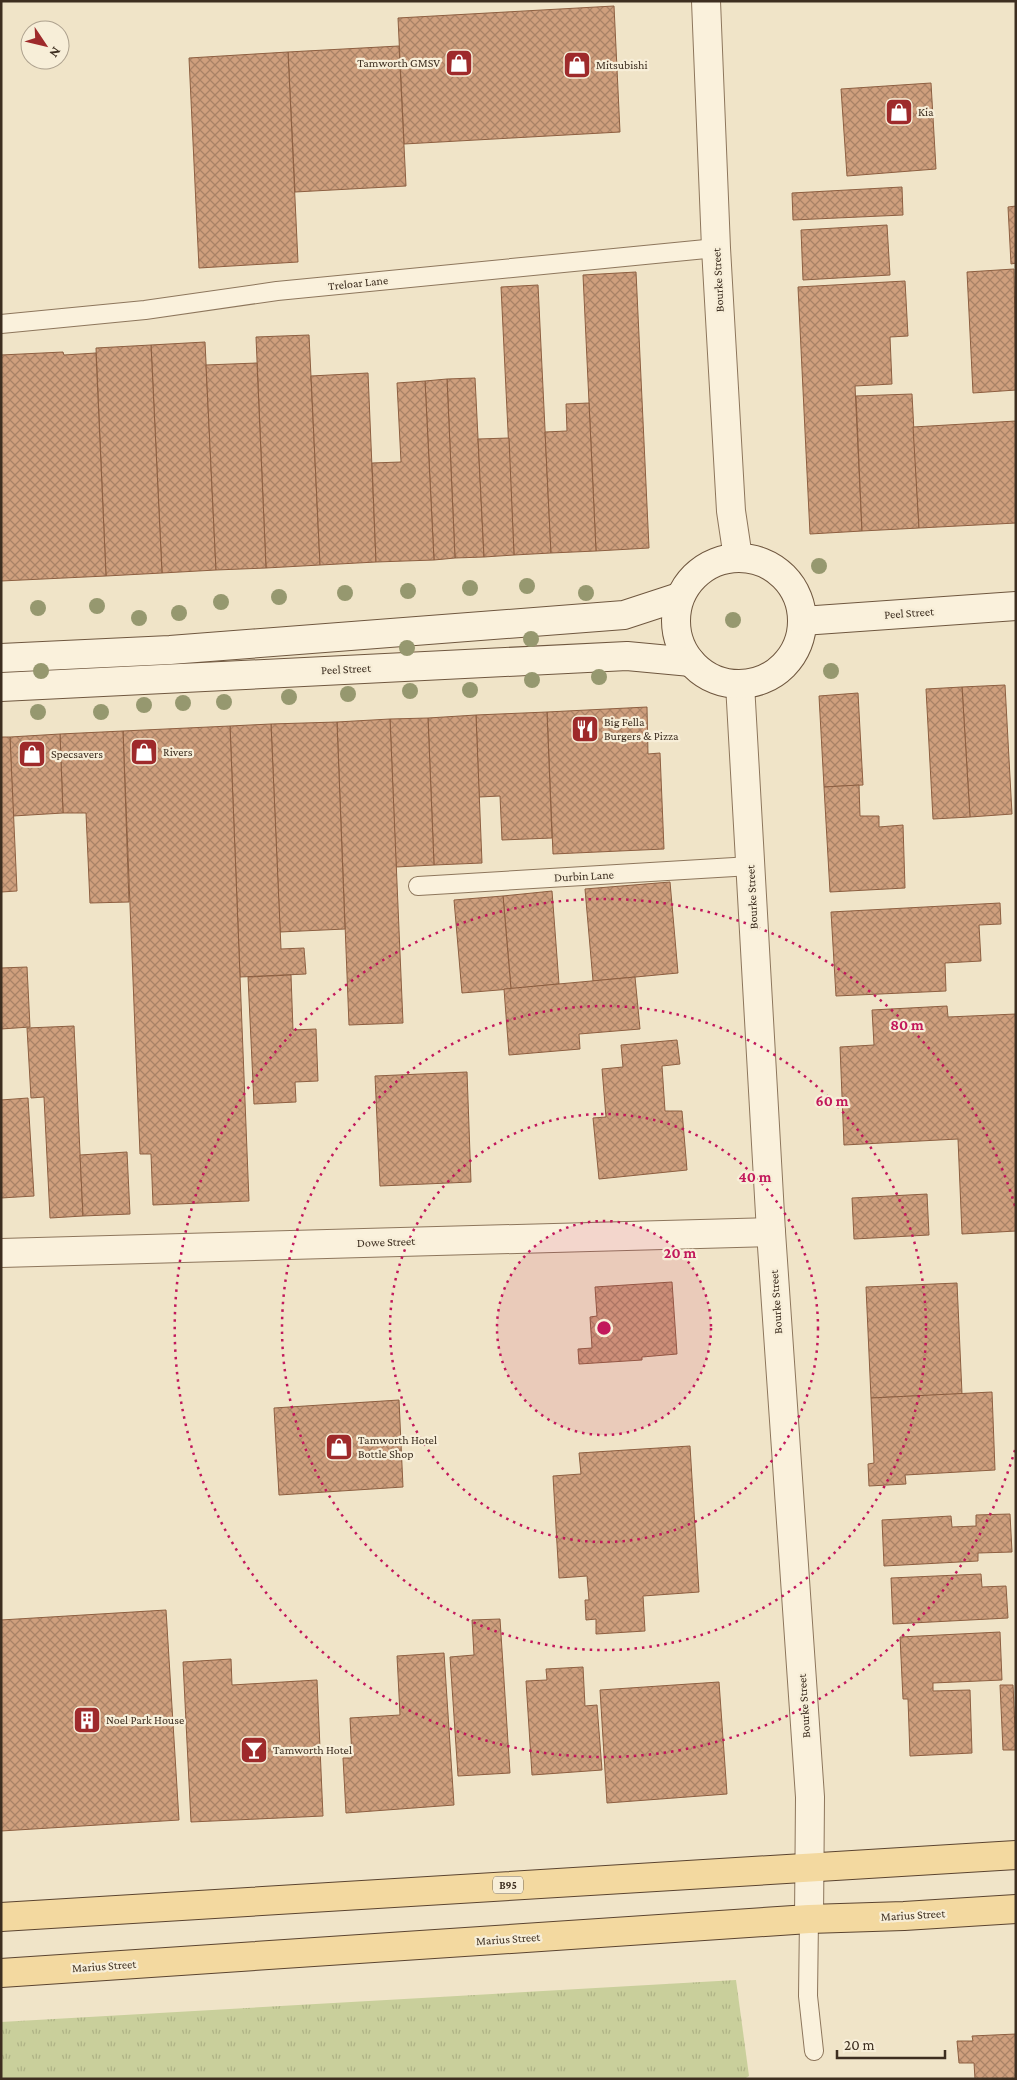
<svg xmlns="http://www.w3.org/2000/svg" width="1017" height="2080" font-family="'Crimson Pro',serif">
	<defs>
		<pattern id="grass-tufts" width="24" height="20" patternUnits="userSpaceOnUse" patternTransform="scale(1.25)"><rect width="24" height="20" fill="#c9cf9b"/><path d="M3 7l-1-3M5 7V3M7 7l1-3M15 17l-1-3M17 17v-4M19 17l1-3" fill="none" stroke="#aeb285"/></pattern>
		<pattern id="building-cross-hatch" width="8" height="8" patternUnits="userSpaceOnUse" patternTransform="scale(1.25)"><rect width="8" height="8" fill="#cf9f7d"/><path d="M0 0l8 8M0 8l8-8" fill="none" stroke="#a98266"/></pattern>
	</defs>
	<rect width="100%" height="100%" fill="#f0e4c8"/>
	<path fill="url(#grass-tufts)" d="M736 1980 749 2076 744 2079H1V2022Z"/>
	<g fill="url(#building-cross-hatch)" stroke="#8d5f41">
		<path d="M614 6 620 132 404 144 398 18Z"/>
		<path d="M399 46 406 186 295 192 288 52Z"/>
		<path d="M288 52 298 262 199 268 189 58Z"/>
		<path d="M931 83 936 169 847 176 841 89Z"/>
		<path d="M902 187 903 215 793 220 792 193Z"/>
		<path d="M1016 206V263L1011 264 1008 207Z"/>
		<path d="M887 225 890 275 803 280 801 230Z"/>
		<path d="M1014 269 1016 390 973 393 967 272Z"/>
		<path d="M636 272 649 548 596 551 583 275Z"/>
		<path d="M905 281 908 336 890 337 892 384 855 386 862 531 810 534 798 287Z"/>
		<path d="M538 285 551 553 514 555 501 287Z"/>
		<path d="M309 335 320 565 266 568 256 337Z"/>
		<path d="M205 342 216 570 162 573 151 345Z"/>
		<path d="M151 345 162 573 106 576 96 348Z"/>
		<path d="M63 352 64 355 96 353 106 576 1 581V355Z"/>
		<path d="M257 363 266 568 216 570 206 365Z"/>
		<path d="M368 373 376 562 320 565 311 376Z"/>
		<path d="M475 378 484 557 455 558 447 379Z"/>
		<path d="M447 379 455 558 434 560 425 381Z"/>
		<path d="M425 381 434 560 376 562 372 463 401 462 397 383Z"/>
		<path d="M912 394 919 528 862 531 856 396Z"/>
		<path d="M589 403 596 551 551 553 545 432 567 431 566 404Z"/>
		<path d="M1016 421V523L919 528 913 427Z"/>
		<path d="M509 438 514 555 484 557 478 439Z"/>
		<path d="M1005 685 1012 814 970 817 962 687Z"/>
		<path d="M962 687 970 817 933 819 926 689Z"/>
		<path d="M858 693 863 785 824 787 819 696Z"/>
		<path d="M647 707 648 754 660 753 664 849 553 854 547 712Z"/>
		<path d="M547 712 552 838 502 840 500 796 479 797 476 715Z"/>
		<path d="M476 715 482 863 434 865 428 718Z"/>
		<path d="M428 718 434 865 396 867 390 719Z"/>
		<path d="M390 719 403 1023 349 1025 337 722Z"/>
		<path d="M337 722 345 929 280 932 271 724Z"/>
		<path d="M271 724 281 949 304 948 306 974 240 977 230 726Z"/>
		<path d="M230 726 249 1201 153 1205 151 1154H140L123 731Z"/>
		<path d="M123 731 129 902 90 903 86 813H63L60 734Z"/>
		<path d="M60 734 63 813 13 816 10 737Z"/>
		<path d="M1 737H10L17 891 1 892Z"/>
		<path d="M859 785 860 816H879V827L903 825 905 888 830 892 824 787Z"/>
		<path d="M670 882 678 973 593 981 585 889Z"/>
		<path d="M552 891 559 984 511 989 503 896Z"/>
		<path d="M503 896 511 989 462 993 454 900Z"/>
		<path d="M1000 903 1001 924 979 925 981 961 945 963 946 991 836 996 831 912Z"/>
		<path d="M27 967 30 1027 1 1029V968Z"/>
		<path d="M291 975 293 1030 316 1029 318 1081 295 1082 296 1102 254 1104 248 977Z"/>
		<path d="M635 977 640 1029 579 1034 580 1049 509 1055 504 989Z"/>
		<path d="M947 1006 948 1017 1016 1014V1231L962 1234 958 1139 844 1145 840 1047 874 1045 872 1010Z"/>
		<path d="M74 1026 83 1216 50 1218 44 1097 31 1098 27 1028Z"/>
		<path d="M677 1040 680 1064 662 1066 665 1111H682L687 1170 599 1179 593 1118 606 1117 602 1069 623 1067 621 1045Z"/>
		<path d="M467 1072 471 1182 380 1186 375 1076Z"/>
		<path d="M28 1098 34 1196 1 1198V1100Z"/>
		<path d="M127 1152 130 1214 83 1216 80 1155Z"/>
		<path d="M927 1194 929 1235 854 1239 852 1198Z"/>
		<path d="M672 1282 677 1354 642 1357V1360L579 1364 578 1349 592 1348 590 1317 597 1316 595 1287Z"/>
		<path d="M957 1283 962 1394 871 1398 866 1287Z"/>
		<path d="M992 1392 995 1470 905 1475 906 1484 869 1486 868 1464 874 1463 871 1398Z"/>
		<path d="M399 1400 403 1487 279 1495 274 1408Z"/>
		<path d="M690 1446 699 1592 643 1596 645 1631 596 1634V1619L586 1620 585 1600H589L587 1576 559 1578 553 1476 581 1474 579 1453Z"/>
		<path d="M1010 1514 1012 1552 978 1553V1561L884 1566 882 1520 951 1516 952 1527 976 1526V1515Z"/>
		<path d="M981 1574 982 1587 1006 1586 1008 1618 893 1624 891 1578Z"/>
		<path d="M166 1610 179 1820 1 1831V1620Z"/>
		<path d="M500 1619 510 1773 458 1776 450 1657 474 1655 472 1620Z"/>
		<path d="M1000 1632 1002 1680 933 1683V1691L970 1690 972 1753 910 1756 908 1699H903L900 1637Z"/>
		<path d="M444 1653 454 1805 346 1813 343 1758H352L350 1718 400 1715 397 1656Z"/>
		<path d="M231 1659 232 1685 317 1680 323 1816 191 1822 183 1662Z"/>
		<path d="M583 1667 585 1706 597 1705 602 1770 532 1775 526 1681 547 1680 546 1669Z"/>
		<path d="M719 1682 727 1794 607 1803 600 1690Z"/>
		<path d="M1000 1685H1013L1016 1750H1003Z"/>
		<path d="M1016 2034V2079H975L974 2063H959L957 2041H973L972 2036Z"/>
	</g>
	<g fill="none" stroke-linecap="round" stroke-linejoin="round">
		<g stroke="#8d765c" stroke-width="20">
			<g id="service">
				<path d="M1 324 145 310 277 291 716 248"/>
				<path d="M418 886 751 866"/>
				<path d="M809 1919 808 1996 814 2051"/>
			</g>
		</g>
		<g stroke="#8d765c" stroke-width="30">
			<g id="minor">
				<path d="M706 1 716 248 731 511 738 558"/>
				<path d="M740 684 771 1232 810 1797 809 1919"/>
				<path d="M1 1253 771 1232"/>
			</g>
		</g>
		<g stroke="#6f573f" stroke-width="30">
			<g id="secondary">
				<circle cx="739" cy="621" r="63"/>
				<path d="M802 621 1016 606"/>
				<path d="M1 658 170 650 624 615 679 597"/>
				<path d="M1 687 627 656 691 662"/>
			</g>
		</g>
		<g stroke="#5b4430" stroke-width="30">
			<g id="primary">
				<path d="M1 1917 1016 1855"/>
				<path d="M1 1973 809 1919 904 1916 1016 1909"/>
			</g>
		</g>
		<use href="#service" stroke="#faf1dc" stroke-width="18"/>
		<use href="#minor" stroke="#faf1dc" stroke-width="28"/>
		<use href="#secondary" stroke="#faf1dc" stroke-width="28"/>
		<use href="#primary" stroke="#f3d9a0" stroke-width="28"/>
	</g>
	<g fill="#96986f">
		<circle cx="819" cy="566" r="8"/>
		<circle cx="527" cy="586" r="8"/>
		<circle cx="470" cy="588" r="8"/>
		<circle cx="408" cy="591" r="8"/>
		<circle cx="345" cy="593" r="8"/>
		<circle cx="586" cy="593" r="8"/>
		<circle cx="279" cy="597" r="8"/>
		<circle cx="221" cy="602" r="8"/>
		<circle cx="97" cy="606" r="8"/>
		<circle cx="38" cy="608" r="8"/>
		<circle cx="179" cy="613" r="8"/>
		<circle cx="139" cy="618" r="8"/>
		<circle cx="733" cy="620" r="8"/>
		<circle cx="531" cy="639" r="8"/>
		<circle cx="407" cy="648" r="8"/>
		<circle cx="41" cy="671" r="8"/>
		<circle cx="831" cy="671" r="8"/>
		<circle cx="599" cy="677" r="8"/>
		<circle cx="532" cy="680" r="8"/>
		<circle cx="470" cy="690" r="8"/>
		<circle cx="410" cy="691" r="8"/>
		<circle cx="348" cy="694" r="8"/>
		<circle cx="289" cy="697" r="8"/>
		<circle cx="224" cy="702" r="8"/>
		<circle cx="183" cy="703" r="8"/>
		<circle cx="144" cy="705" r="8"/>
		<circle cx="38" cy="712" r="8"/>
		<circle cx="101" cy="712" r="8"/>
	</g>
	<circle cx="604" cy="1328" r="107" fill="#c2185b" fill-opacity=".12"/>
	<g fill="none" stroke="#c2185b" stroke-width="2.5" stroke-dasharray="2.5 5">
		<circle cx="604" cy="1328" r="107"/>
		<circle cx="604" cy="1328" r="214"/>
		<circle cx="604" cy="1328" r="322"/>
		<path d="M1015 1450A429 429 0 1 1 1015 1206"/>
	</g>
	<defs>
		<g id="shop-square" transform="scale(1.4375)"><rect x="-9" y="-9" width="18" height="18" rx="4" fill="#9e2a2b" stroke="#f7eed8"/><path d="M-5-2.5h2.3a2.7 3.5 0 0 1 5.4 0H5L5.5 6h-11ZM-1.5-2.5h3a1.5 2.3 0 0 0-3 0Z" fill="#fff"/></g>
		<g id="restaurant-square" transform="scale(1.4375)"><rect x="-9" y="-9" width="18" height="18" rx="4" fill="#9e2a2b" stroke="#f7eed8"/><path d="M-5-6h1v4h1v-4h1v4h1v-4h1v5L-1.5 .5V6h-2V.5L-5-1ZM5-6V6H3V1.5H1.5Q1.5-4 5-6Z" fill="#fff"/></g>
		<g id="building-square" transform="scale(1.4375)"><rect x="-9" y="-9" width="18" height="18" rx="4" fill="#9e2a2b" stroke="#f7eed8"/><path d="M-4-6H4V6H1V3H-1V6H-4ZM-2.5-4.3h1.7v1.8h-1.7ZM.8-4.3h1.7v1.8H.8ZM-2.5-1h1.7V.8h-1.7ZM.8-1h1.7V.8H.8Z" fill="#fff"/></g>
		<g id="bar-square" transform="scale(1.4375)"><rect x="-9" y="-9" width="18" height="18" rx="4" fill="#9e2a2b" stroke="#f7eed8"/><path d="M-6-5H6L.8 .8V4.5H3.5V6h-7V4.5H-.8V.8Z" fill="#fff"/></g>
	</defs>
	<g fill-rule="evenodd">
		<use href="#shop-square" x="459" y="63"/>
		<use href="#shop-square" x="577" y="65"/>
		<use href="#shop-square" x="899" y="112"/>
		<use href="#restaurant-square" x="585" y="729"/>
		<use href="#shop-square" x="144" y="752"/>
		<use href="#shop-square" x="32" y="754"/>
		<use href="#shop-square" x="339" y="1447"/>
		<use href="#building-square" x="87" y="1720"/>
		<use href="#bar-square" x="254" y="1750"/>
	</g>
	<g text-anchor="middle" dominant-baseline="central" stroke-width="4.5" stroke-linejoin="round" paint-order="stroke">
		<rect fill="#f7eed8" stroke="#756857" stroke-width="1" x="493" y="1876.5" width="30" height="17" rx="4"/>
		<g font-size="11" font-weight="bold" fill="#3d2e20">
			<text x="508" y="1885">B95</text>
		</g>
		<g font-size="12" fill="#3d2e20" stroke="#f7eed8" text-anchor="start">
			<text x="440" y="63" text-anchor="end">Tamworth GMSV</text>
			<text x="596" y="65">Mitsubishi</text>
			<text x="918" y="112">Kia</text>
			<text x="604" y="722">Big Fella<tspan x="604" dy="14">Burgers &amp; Pizza</tspan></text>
			<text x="163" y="752">Rivers</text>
			<text x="51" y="754">Specsavers</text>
			<text x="358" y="1440">Tamworth Hotel<tspan x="358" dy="14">Bottle Shop</tspan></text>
			<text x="106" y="1720">Noel Park House</text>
			<text x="273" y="1750">Tamworth Hotel</text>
		</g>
		<g font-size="12" fill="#3d2e20" stroke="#f7eed8">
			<text transform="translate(718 280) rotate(-93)">Bourke Street</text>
			<text transform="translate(358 283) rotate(-6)">Treloar Lane</text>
			<text transform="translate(909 613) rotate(-4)">Peel Street</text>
			<text transform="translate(346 669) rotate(-3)">Peel Street</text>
			<text transform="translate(584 876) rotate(-3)">Durbin Lane</text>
			<text transform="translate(752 897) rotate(-93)">Bourke Street</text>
			<text transform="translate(386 1242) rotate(-2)">Dowe Street</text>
			<text transform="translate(776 1302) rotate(-94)">Bourke Street</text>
			<text transform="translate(804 1706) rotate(-94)">Bourke Street</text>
			<text transform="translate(913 1915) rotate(-3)">Marius Street</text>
			<text transform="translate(508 1939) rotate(-4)">Marius Street</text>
			<text transform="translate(104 1966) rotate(-4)">Marius Street</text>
		</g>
	</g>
	<circle cx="604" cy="1328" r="8" fill="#c2185b" stroke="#f7eed8" stroke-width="2.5"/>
	<g font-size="15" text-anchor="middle" font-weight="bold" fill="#c2185b" stroke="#f7eed8" stroke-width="4.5" stroke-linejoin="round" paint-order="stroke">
		<text x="907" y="1030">80 m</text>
		<text x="832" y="1106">60 m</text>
		<text x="755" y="1182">40 m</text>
		<text x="680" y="1258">20 m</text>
	</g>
	<rect width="1017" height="2080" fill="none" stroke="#3d2e20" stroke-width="5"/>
	<g transform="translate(45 45) rotate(125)"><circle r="24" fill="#f7eed8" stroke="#ada18e"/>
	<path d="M0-4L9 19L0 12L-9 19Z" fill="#9e2a2b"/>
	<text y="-8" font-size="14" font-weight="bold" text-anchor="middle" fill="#3d2e20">N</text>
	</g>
	<path d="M837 2050v8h108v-8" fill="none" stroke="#3d2e20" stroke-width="2.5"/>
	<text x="844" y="2050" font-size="15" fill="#3d2e20" stroke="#f7eed8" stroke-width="4" paint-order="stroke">20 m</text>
</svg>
